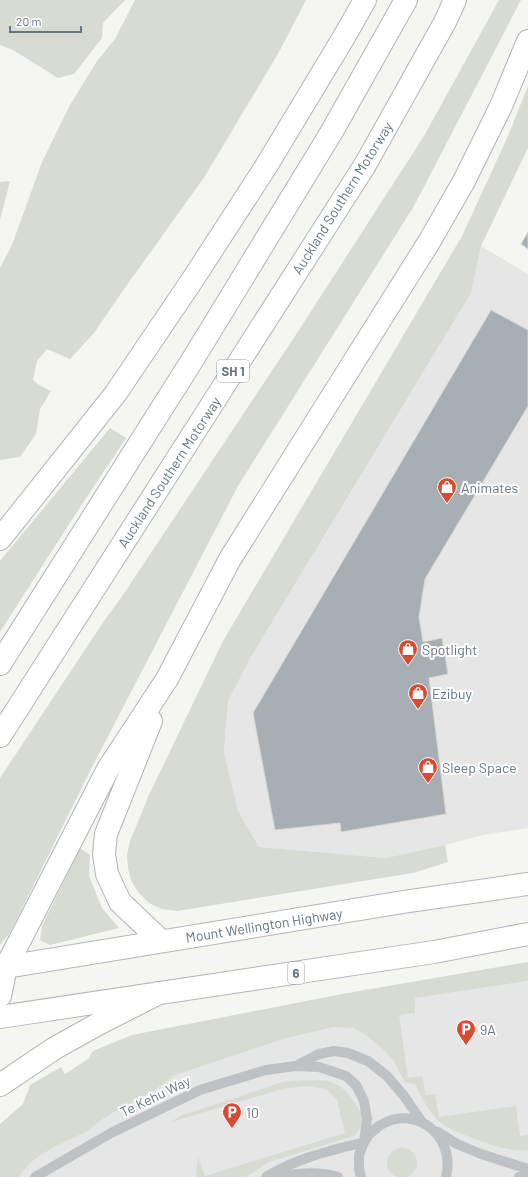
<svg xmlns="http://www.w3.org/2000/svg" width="528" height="1177" font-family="Barlow,sans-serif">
	<rect width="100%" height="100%" fill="#f5f5f2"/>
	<g fill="#e5e6e5">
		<path d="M481 246 528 274V828L483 835 445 845 386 858 259 847 238 811 224 752 228 701 251 657 471 293Z"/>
		<path d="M528 981V1177H0V1147L153 1048 414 998Z"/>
	</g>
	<g fill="#d7dbd3">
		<path d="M0 0H125L103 23 102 38 74 74 58 78 13 50 0 45Z"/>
		<path d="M135 0H306L279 52 205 176 122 292 94 333 70 359 47 349 37 361 33 380 39 385 51 391 40 409 36 434 20 457 0 460V268L12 245 42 162 70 105 97 61 115 39Z"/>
		<path d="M499 0H521L414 206 238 486 91 769 11 931 0 945V778L104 621 123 595 299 330 424 136Z"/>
		<path d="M528 86V148L481 246 471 293 251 657 228 701 224 752 238 811 259 847 386 858 445 845 448 862 413 873 177 911 162 909 149 903 138 892 131 880 128 868 127 855 130 841 149 795 223 641 462 236 508 136Z"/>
		<path d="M10 181 0 220V182Z"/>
		<path d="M110 428 126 438 71 521 0 632V561Z"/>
		<path d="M80 848 90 855 89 876 102 908 119 928 50 945 40 940 42 926Z"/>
		<path d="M528 962V981L415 998V1013L399 1015 408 1078 422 1076 426 1095 435 1094 439 1117 516 1106 520 1136 528 1135V1150C511 1154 468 1137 451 1129 445 1126 438 1121 434 1116 426 1106 420 1095 415 1084L405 1082 393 1060 384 1050 363 1033 353 1028 333 1027 283 1039 175 1075C167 1080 160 1087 153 1091 137 1100 120 1108 104 1118 98 1122 93 1127 87 1131 63 1144 33 1153 19 1177H0V1124L23 1104 30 1085 61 1067 65 1074 88 1059 93 1051 132 1035 342 994Z"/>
		<path d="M290 1081C299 1081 324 1079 331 1082 344 1086 353 1099 359 1110H361C362 1121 362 1129 354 1136L269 1162 246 1177H196L198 1157 205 1176 345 1133 337 1100 326 1089 307 1086 286 1088 171 1122 180 1116 280 1083Z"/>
		<circle cx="402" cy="1163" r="15"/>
	</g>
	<g fill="#a8afb4" stroke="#d6d6d4">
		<path d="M528 232V249L521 244Z"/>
		<path d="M491 310 528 330V406L425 579 419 617 423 642 442 638 448 674 429 678 446 814 341 832 340 823 275 830 253 713Z"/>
	</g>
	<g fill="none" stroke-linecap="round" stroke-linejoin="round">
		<g stroke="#b2b6b9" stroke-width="24">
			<g id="primary">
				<path d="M0 968 403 902 528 884"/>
				<path d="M0 1017 434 952 528 934"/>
			</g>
		</g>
		<g stroke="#b1b5b7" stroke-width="24">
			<g id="highway">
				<path d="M0 539 116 393 193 279 265 168 344 37 365 0"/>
				<path d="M0 664 193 359 331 133 406 0"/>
				<path d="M151 721 106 834 104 854 107 874 120 902 161 941"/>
				<path d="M0 736 365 165 445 22 455 0"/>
				<path d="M0 996 6 967 108 769 167 679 230 559 429 242 464 181 501 106 528 41"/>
				<path d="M0 1085 55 1048 100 1023 159 993"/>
			</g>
		</g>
		<g stroke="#bec2c5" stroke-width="10">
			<path d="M298 1065 319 1054 334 1051 348 1053 368 1061 387 1076 404 1096 422 1122"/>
			<path d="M438 1132 457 1144 481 1154 528 1169"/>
			<path d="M365 1141C367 1137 370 1133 373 1131 408 1099 457 1132 446 1177"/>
			<path d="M35 1177 111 1133 200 1090 266 1070 296 1066 319 1067 346 1076 356 1085 364 1101 367 1119 364 1142 359 1155V1169L361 1177"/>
			<path d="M266 1177C296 1158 330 1151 364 1142"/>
			<path d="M278 1177C298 1173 319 1171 338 1177"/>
			<path d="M519 1177 528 1176"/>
		</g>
		<use href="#primary" stroke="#fff" stroke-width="22"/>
		<use href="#highway" stroke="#fff" stroke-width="22"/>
	</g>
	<defs>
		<g id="shop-pin" transform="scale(1)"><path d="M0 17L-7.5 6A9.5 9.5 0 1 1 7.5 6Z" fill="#d54c32" stroke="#fff"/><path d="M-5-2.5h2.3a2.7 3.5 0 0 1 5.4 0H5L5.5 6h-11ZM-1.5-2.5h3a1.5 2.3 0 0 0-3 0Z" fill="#fff"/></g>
		<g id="parking-pin" transform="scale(1)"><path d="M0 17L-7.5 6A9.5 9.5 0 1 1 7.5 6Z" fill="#d54c32" stroke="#fff"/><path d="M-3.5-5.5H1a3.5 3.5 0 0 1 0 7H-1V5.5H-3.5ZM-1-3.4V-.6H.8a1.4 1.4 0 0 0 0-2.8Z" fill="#fff"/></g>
	</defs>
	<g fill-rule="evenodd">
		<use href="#shop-pin" x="447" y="487"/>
		<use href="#shop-pin" x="408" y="649"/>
		<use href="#shop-pin" x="418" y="693"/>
		<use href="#shop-pin" x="428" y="767"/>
		<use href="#parking-pin" x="466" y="1029"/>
		<use href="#parking-pin" x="232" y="1112"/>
	</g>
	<g text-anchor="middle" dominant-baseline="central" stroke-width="4" stroke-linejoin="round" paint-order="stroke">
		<g fill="#fff" stroke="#949fa6" stroke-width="1">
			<rect x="217" y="360" width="32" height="22" rx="3"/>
			<rect x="288" y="962" width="16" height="22" rx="3"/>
		</g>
		<g font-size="13" font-weight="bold" fill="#667680">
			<text x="233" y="371">SH 1</text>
			<text x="296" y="973">6</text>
		</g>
		<g font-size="14" fill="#667680" stroke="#fff">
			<text transform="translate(342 198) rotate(-58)">Auckland Southern Motorway</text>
			<text transform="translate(169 472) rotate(-57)">Auckland Southern Motorway</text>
			<text transform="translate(264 925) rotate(-9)">Mount Wellington Highway</text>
			<text transform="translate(155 1096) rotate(-26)">Te Kehu Way</text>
		</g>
		<g font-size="14" fill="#667680" stroke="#fff" text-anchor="start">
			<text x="461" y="487">Animates</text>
			<text x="422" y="649">Spotlight</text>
			<text x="432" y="693">Ezibuy</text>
			<text x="442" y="767">Sleep Space</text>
			<text x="480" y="1029">9A</text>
			<text x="246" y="1112">10</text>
		</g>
	</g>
	<path d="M10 26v6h71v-6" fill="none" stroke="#667680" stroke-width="2"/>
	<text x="16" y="26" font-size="12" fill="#667680" stroke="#ffffff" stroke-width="3" paint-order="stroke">20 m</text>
</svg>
